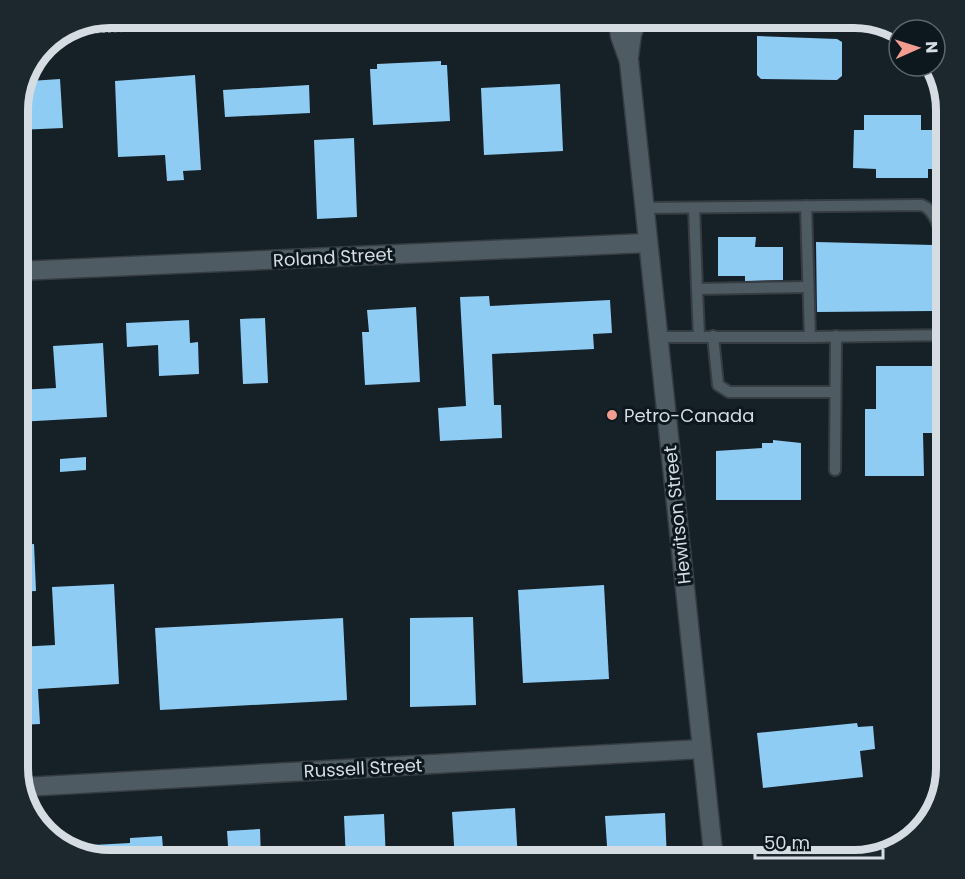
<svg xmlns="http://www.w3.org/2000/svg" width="965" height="879" font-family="Poppins,sans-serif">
	<rect width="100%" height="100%" fill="#162027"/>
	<g fill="#8fccf4">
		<path d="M757 36 837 39 842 42V76L837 80 761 79 757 75Z"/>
		<path d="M441 61V65H447L450 121 373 125 370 69H377V64Z"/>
		<path d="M195 75 201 170 183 171 184 180 167 181 165 155 118 157 115 81Z"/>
		<path d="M60 79 63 128 18 130V104L30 81Z"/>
		<path d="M560 84 563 151 484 155 481 88Z"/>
		<path d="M309 85 310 113 225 117 223 90Z"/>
		<path d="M864 115H921V130H941L942 169H928V178H876V169L853 168 854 130H864Z"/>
		<path d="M354 138 357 217 317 219 314 140Z"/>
		<path d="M718 237H756L755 247H783V280L745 281V276H718Z"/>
		<path d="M816 242 933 245V311L817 312Z"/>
		<path d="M489 296 490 306 610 300 612 333 593 334 594 349 492 354 494 405H501L502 438 440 441 438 408 466 406 460 297Z"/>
		<path d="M416 307 420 382 365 385 362 332H369L367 310Z"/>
		<path d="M265 318 268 383 243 384 240 319Z"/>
		<path d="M189 320 190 343 198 342 199 374 159 376 158 345 127 347 126 323Z"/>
		<path d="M103 343 107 417 18 422V390L56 388 53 346Z"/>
		<path d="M876 366H935V433H923L924 476H865V409H876Z"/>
		<path d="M773 440 801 443V500H716V451L762 448V443H773Z"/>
		<path d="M86 457V470L60 472V459Z"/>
		<path d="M34 544 36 591 18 592V545Z"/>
		<path d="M114 584 119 684 38 689 40 724 18 725V647L55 645 52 587Z"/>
		<path d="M604 585 609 679 523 683 518 590Z"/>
		<path d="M473 617 476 705 410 707V618Z"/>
		<path d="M343 618 347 700 160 710 155 628Z"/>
		<path d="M857 723 858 727 873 726 875 749 860 751 863 777 763 788 757 733Z"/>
		<path d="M515 808 518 861H455L452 812Z"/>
		<path d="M665 813 667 861H608L605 816Z"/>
		<path d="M384 814 386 861H346L344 816Z"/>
		<path d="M260 829 261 861H229L227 831Z"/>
		<path d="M162 836 164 861H111L75 846 130 843V838Z"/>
	</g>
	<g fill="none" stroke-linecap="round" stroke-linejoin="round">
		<g stroke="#363d42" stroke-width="14">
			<g id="service">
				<path d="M806 206 810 337 947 335"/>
				<path d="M643 208 922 205C941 213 942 245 947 263"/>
				<path d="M694 208 697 289"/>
				<path d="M699 336 697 289 808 287"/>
				<path d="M713 336 718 385 729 392H835"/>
				<path d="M657 337H810"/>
				<path d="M835 470 836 336"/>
			</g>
		</g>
		<g stroke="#363d42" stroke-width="21">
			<path id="minor" d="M18 271 647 243"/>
		</g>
		<g stroke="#363d42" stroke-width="21">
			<g id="tertiary">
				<path d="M629 61 714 861"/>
				<path d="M24 787 702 749"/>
			</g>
		</g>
		<g stroke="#363d42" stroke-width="21">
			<g id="secondary">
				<path d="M618 18 620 36 629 61"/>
				<path d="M629 56 632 34 638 18"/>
			</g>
		</g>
		<path stroke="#717a80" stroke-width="3" stroke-dasharray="3 3" stroke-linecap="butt" d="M72 33 389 18"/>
		<use href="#service" stroke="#4f5b63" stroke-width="10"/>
		<use href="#minor" stroke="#4f5b63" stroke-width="18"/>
		<use href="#tertiary" stroke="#4f5b63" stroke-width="18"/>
		<use href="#secondary" stroke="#4f5b63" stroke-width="18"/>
	</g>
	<circle fill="#f59c91" stroke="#0d171e" stroke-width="2" cx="612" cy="415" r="6"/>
	<g text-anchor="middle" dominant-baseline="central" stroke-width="6" stroke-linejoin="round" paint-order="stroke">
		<g font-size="18" fill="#d6dde2" stroke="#0d171e">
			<text transform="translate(333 257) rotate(-3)">Roland Street</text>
			<text transform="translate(677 515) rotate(-96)">Hewitson Street</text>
			<text transform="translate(363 768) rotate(-3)">Russell Street</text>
		</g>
		<g font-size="18" fill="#d6dde2" stroke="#0d171e" text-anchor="start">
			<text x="624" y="415">Petro-Canada</text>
		</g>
	</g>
	<path d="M0 0H965V879H0ZM110 28H854A82 82 0 0 1 936 110V768A82 82 0 0 1 854 850H110A82 82 0 0 1 28 768V110A82 82 0 0 1 110 28Z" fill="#1d272e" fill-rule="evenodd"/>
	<path fill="none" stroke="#d6dde2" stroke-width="8" d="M110 28H854A82 82 0 0 1 936 110V768A82 82 0 0 1 854 850H110A82 82 0 0 1 28 768V110A82 82 0 0 1 110 28Z"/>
	<g transform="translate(917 48) rotate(87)"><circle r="28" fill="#0d171e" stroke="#5d666c" stroke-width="1.5"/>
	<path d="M0-4.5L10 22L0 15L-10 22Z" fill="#f59c91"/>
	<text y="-9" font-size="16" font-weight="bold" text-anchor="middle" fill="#d6dde2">N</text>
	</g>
	<path d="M755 849v9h128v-9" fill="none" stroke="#d6dde2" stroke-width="3"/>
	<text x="764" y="849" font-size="18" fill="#d6dde2" stroke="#0d171e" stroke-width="4.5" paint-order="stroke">50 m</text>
</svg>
